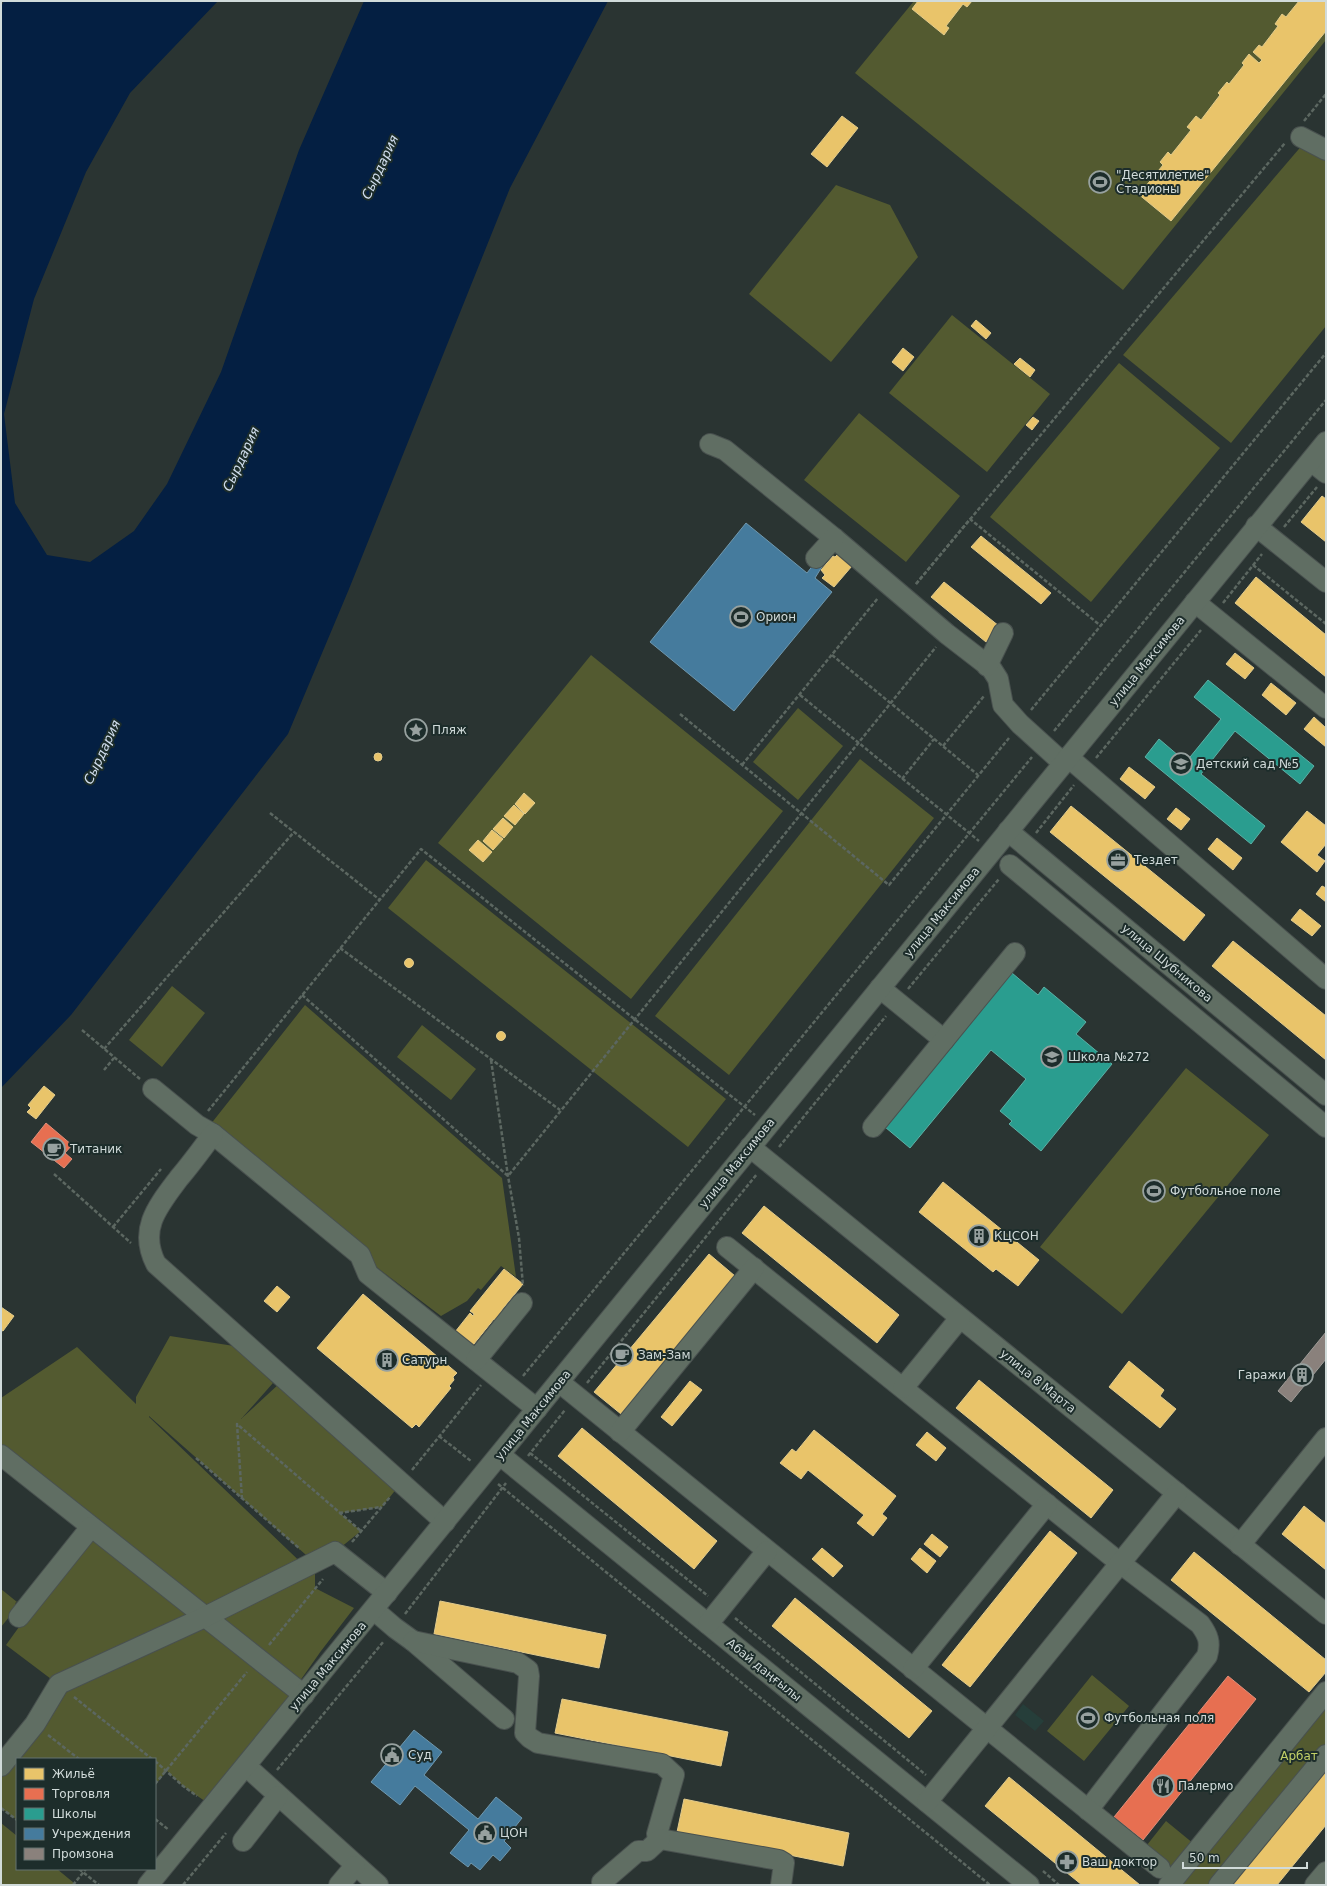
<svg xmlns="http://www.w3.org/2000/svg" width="1327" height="1886" font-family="'DejaVu Sans',sans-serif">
	<rect width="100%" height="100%" fill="#2a3432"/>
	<path fill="#263e3a" d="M1023 1704 1044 1721 1035 1731 1015 1715Z"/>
	<g fill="#535a30" fill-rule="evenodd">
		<path d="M914 1H1326V40L1123 290 855 73Z"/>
		<path d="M1304 143 1326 160V326L1231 443 1123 355Z"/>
		<path d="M836 185 890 205 918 257 831 362 749 294Z"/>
		<path d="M952 315 1050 394 987 472 889 393Z"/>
		<path d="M1119 363 1220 448 1091 602 990 517Z"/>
		<path d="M859 413 960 496 906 562 804 480Z"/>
		<path d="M591 655 783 811 631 999 438 843Z"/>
		<path d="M798 708 843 746 798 800 753 762Z"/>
		<path d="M860 759 934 818 729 1075 655 1016Z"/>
		<path d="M426 860 726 1099 688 1147 388 908Z"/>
		<path d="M172 986 205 1013 162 1067 129 1040Z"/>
		<path d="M305 1005 502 1178 516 1277 501 1266 481 1290 478 1288 467 1301 441 1316 375 1266 210 1125Z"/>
		<path d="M422 1025 476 1069 451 1100 397 1057Z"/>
		<path d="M1186 1068 1269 1135 1122 1314 1040 1247Z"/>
		<path d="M170 1336 234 1346 273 1383 241 1419 280 1383 401 1483 382 1507 340 1513 361 1531 335 1552 315 1562V1588L354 1608 321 1651 212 1806 183 1786 167 1771 155 1785V1759H17V1820L1 1808V1763L59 1685 6 1645 91 1527 1 1455V1398L77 1347 136 1404V1397ZM149 1416 314 1562 313 1574 149 1417Z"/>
		<path d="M1 1589 17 1602 15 1603 18 1606 1 1627Z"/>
		<path d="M1092 1675 1129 1706 1084 1761 1047 1731Z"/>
		<path d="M1326 1681V1765L1228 1885H1161L1170 1873 1143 1850 1166 1821 1194 1844Z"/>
		<path d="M1 1823 17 1836V1869H57L74 1883 73 1885H1Z"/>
	</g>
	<path fill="#041f42" d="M4 1H218L130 93 86 172 34 299 4 414 15 503 47 555 90 562 134 531 167 484 221 372 299 150 364 1H608L510 188 349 589 288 734 71 1015 1 1088V7Z"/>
	<g fill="#e9c46a" stroke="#e2cb8c">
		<path d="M918 1H972L967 7 963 4 946 26 949 28 944 35 912 9Z"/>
		<path d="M1299 1H1326V31L1171 221 1137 193 1143 185 1145 187 1163 165 1160 162 1168 152 1171 155 1191 130 1187 127 1196 116 1201 120 1220 95 1218 93 1227 82 1229 84 1244 65 1242 63 1249 54 1259 63 1262 60 1253 52 1259 45 1262 47 1278 26 1275 24 1282 14 1286 17Z"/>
		<path d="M842 116 858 128 827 167 811 154Z"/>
		<path d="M976 320 991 333 986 339 971 326Z"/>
		<path d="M903 348 914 357 903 371 892 362Z"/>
		<path d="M1020 358 1035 370 1030 377 1014 364Z"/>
		<path d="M1033 417 1039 421 1032 430 1026 425Z"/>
		<path d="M1322 496 1326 499V542L1301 522Z"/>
		<path d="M981 536 1051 593 1041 604 971 547Z"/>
		<path d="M838 554 852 566 834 587 822 578 825 575 821 570 833 556 835 557Z"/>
		<path d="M1256 577 1326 635V677L1235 603Z"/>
		<path d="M944 582 999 626 986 642 931 597Z"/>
		<path d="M1235 653 1254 668 1245 679 1226 664Z"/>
		<path d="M1271 683 1296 703 1286 715 1262 695Z"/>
		<path d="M1314 717 1326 728V747L1304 729Z"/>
		<circle cx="378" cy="757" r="4"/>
		<path d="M1129 767 1155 787 1145 799 1120 779Z"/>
		<path d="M524 793 535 803 525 814 515 804Z"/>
		<path d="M514 805 524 814 515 825 504 816Z"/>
		<path d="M1071 806 1205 915 1184 941 1050 832Z"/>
		<path d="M1176 808 1190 819 1181 830 1167 819Z"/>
		<path d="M1307 811 1326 826V844L1317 855 1325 861 1317 872 1281 842Z"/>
		<path d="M503 818 513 827 504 838 493 829Z"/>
		<path d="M492 830 503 839 493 850 483 841Z"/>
		<path d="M1217 838 1242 858 1233 870 1208 849Z"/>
		<path d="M478 840 492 852 483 862 469 850Z"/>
		<path d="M1322 886 1326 888V902L1316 894Z"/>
		<path d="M1300 909 1321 926 1312 936 1291 920Z"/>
		<path d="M1233 941 1326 1016V1060L1212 966Z"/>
		<circle cx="409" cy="963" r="4.5"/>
		<circle cx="501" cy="1036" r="4.5"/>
		<path d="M44 1086 55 1095 36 1119 27 1112 31 1108 28 1105Z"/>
		<path d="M943 1182 1039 1260 1018 1286 996 1269 993 1272 919 1212Z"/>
		<path d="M764 1206 899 1315 877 1343 742 1233Z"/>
		<path d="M709 1254 735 1276 621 1414 594 1392Z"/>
		<path d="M504 1269 523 1284 501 1311 505 1314 498 1322 494 1319 470 1349 455 1332 470 1313 473 1316 474 1314 470 1311Z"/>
		<path d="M277 1286 290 1297 277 1312 264 1301Z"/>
		<path d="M363 1294 457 1373 453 1377 454 1380 449 1386 451 1388 419 1427 416 1424 412 1428 317 1348Z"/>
		<path d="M1 1307 14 1316 3 1331 1 1330Z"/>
		<path d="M1129 1361 1164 1390 1160 1396 1176 1409 1160 1428 1109 1387Z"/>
		<path d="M979 1380 1113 1490 1091 1518 956 1408Z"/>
		<path d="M690 1381 702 1390 672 1426 661 1417Z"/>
		<path d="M582 1428 717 1541 694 1569 558 1456Z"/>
		<path d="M814 1430 896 1496 882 1514 887 1518 873 1536 857 1523 864 1515 808 1470 801 1479 780 1463 792 1449 796 1452Z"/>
		<path d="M927 1432 946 1448 936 1461 916 1445Z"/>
		<path d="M1304 1506 1326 1524V1570L1282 1534Z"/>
		<path d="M1050 1531 1077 1553 970 1687 942 1665Z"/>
		<path d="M932 1534 948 1547 940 1557 924 1544Z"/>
		<path d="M822 1548 843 1566 833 1577 812 1559Z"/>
		<path d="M920 1548 936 1561 927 1573 911 1559Z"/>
		<path d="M1194 1552 1326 1660V1672L1309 1692 1171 1580Z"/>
		<path d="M795 1598 932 1711 909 1738 772 1626Z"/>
		<path d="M440 1601 606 1635 599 1668 434 1634Z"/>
		<path d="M562 1699 728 1732 721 1766 555 1733Z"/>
		<path d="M1326 1769V1825L1277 1885H1232Z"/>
		<path d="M1009 1777 1140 1885H1082L985 1806Z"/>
		<path d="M684 1799 849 1833 843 1866 677 1832Z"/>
	</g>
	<g fill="#e76f51" stroke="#e08f7a">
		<path d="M46 1123 72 1145 65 1153 72 1159 64 1168 31 1142Z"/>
		<path d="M1228 1676 1256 1699 1143 1840 1114 1817Z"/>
	</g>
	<g fill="#2a9d8f" stroke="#5cb0a6">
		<path d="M1208 680 1314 766 1300 784 1235 731 1201 774 1265 826 1251 844 1145 757 1159 739 1186 762 1221 719 1194 697Z"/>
		<path d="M1012 973 1038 995 1044 987 1086 1022 1076 1034 1112 1064 1041 1151 1009 1124 1012 1121 1000 1111 1026 1079 991 1050 910 1148 885 1127Z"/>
	</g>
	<g fill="#457b9d" stroke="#6f98af">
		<path d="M746 523 807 573 817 560 823 565 815 578 832 592 734 711 650 642Z"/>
		<path d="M414 1730 442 1752 424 1775 478 1819 496 1797 522 1818 504 1841 511 1848 500 1861 493 1855 480 1870 471 1863 468 1867 450 1853 469 1830 415 1786 400 1805 371 1782Z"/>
	</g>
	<path fill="#8a817c" stroke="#9f9c98" d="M1326 1332V1359L1291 1402 1278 1391Z"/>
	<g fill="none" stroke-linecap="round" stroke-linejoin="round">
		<g stroke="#49514f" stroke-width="22">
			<g id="minor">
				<path d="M1301 137 1326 150"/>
				<path d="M710 444 725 450 834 538 947 634 991 668 998 679 1003 705 1020 724 1063 763"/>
				<path d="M1311 461 1326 473"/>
				<path d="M1256 526 1326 582"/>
				<path d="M816 558 834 538"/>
				<path d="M1195 602 1326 708"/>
				<path d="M987 666 1003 633"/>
				<path d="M1068 757 1326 979"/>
				<path d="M1008 831 1326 1095"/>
				<path d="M1010 865 1326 1127"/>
				<path d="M880 988 944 1040"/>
				<path d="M153 1089 197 1125 213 1134 360 1255 368 1274 537 1409"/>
				<path d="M873 1127 1015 953"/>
				<path d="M213 1134C202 1149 191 1164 179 1178 158 1206 138 1229 156 1264L445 1522"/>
				<path d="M750 1147 1326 1614"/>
				<path d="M727 1247 1120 1563 1200 1624C1208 1635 1211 1642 1207 1656L1088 1810"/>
				<path d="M476 1360 522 1303"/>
				<path d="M559 1382 1160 1868"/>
				<path d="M903 1388 960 1318"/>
				<path d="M620 1432 754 1268"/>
				<path d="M1 1455 304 1695"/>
				<path d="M500 1455 1029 1885"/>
				<path d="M1240 1545 1326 1438"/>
				<path d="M374 1610 395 1628 413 1641 504 1719"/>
				<path d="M19 1617 91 1527"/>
				<path d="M708 1624 767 1551"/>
				<path d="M413 1641 518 1663 528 1670 529 1676 525 1733 530 1738 538 1743 662 1764 674 1775 657 1834 660 1839 779 1860 784 1863 781 1885"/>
				<path d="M913 1669 1047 1504"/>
				<path d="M1 1766 35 1724 59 1684 205 1617 335 1552 387 1593"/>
				<path d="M246 1766 378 1885"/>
				<path d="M927 1802 1177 1493"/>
				<path d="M243 1841 278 1796"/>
				<path d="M602 1882 638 1851H647L660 1839"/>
				<path d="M148 1885 1326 442"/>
				<path d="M339 1885 355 1866"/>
				<path d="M1169 1885 1326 1692"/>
				<path d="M1219 1885 1326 1755"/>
				<path d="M1315 1885 1326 1872"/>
			</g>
		</g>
		<g stroke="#5c6761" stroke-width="2.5" stroke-dasharray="4 2" stroke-linecap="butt">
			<path d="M1304 121 1326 94"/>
			<path d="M1284 527 1317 487"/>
			<path d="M1253 565 1326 624"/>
			<path d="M916 584 970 519 1101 626"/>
			<path d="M916 584 1285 143"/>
			<path d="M1223 603 1262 554"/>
			<path d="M832 655 978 775"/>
			<path d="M800 695 979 841"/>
			<path d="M1031 710 1326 353"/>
			<path d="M680 714 889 885 1009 738"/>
			<path d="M1054 731 1326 400"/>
			<path d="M943 746 984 696"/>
			<path d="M1096 758 1201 630"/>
			<path d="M742 765 878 598"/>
			<path d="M902 779 934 739"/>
			<path d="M270 813 380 900"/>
			<path d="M1036 833 1074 785"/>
			<path d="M340 948 560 1110"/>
			<path d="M908 989 999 879"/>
			<path d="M302 995 508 1176 936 647"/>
			<path d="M82 1030 140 1079"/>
			<path d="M104 1049 294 832"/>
			<path d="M491 1060 508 1176 519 1238 523 1286"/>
			<path d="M104 1070 114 1058"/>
			<path d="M208 1111 421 849 755 1115"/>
			<path d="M779 1147 886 1016"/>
			<path d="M54 1174 131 1243"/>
			<path d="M113 1227 161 1169"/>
			<path d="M523 1376 1032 757"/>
			<path d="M587 1383 757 1174"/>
			<path d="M439 1436 471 1461"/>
			<path d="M530 1453 708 1596"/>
			<path d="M528 1456 565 1410"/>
			<path d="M196 1458 300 1549"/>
			<path d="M412 1470 481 1385"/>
			<path d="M498 1484 990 1885"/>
			<path d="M242 1499 237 1424 361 1531"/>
			<path d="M339 1513 381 1507"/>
			<path d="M352 1542 390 1497"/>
			<path d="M405 1614 506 1483"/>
			<path d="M735 1618 926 1775"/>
			<path d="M269 1645 323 1579"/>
			<path d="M74 1697 152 1759"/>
			<path d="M48 1735 79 1759"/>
			<path d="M155 1761 183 1786 197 1796"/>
			<path d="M277 1770 384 1641"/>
			<path d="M155 1784 247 1672"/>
			<path d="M1 1808 17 1820"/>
			<path d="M155 1819 169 1830"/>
			<path d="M79 1869 99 1885"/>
			<path d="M1043 1871 1059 1885"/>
			<path d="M73 1885 86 1869"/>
			<path d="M183 1885 226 1833"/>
		</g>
		<use href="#minor" stroke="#606e63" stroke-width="20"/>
	</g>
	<defs>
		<g id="stadium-ring" transform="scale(1.15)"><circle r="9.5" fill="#1d2d2b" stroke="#97a19f" stroke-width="1.5"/><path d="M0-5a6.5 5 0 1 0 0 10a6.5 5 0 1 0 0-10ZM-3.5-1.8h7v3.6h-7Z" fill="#97a19f"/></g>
		<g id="sight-ring" transform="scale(1.15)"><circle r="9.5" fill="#1d2d2b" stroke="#97a19f" stroke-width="1.5"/><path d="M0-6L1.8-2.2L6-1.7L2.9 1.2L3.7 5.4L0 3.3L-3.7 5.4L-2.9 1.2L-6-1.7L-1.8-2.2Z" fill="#97a19f"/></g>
		<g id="school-ring" transform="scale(1.15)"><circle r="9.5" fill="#1d2d2b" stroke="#97a19f" stroke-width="1.5"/><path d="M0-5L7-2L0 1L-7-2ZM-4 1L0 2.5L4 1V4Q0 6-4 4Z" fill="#97a19f"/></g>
		<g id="office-ring" transform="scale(1.15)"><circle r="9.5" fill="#1d2d2b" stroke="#97a19f" stroke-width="1.5"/><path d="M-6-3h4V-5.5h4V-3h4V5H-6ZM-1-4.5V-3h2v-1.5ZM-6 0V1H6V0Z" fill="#97a19f"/></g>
		<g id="cafe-ring" transform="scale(1.15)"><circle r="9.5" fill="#1d2d2b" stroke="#97a19f" stroke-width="1.5"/><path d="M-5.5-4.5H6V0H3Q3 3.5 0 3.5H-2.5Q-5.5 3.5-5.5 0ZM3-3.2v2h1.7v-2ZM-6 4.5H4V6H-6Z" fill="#97a19f"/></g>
		<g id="building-ring" transform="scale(1.15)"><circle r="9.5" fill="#1d2d2b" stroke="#97a19f" stroke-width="1.5"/><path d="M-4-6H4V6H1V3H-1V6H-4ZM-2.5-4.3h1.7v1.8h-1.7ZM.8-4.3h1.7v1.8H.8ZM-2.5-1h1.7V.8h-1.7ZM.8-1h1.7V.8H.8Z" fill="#97a19f"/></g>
		<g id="civic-ring" transform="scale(1.15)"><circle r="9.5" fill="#1d2d2b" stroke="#97a19f" stroke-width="1.5"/><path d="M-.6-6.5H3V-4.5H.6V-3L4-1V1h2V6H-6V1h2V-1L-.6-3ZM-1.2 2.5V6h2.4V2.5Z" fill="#97a19f"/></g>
		<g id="restaurant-ring" transform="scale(1.15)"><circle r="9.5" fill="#1d2d2b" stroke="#97a19f" stroke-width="1.5"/><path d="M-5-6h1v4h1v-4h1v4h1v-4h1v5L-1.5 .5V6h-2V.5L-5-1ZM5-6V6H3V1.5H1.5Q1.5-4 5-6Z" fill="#97a19f"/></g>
		<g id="pharmacy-ring" transform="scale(1.15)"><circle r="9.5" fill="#1d2d2b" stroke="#97a19f" stroke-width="1.5"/><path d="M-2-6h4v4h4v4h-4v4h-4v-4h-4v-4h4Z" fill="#97a19f"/></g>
	</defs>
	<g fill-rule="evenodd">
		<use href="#stadium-ring" x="1100" y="182"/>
		<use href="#stadium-ring" x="741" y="617"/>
		<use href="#sight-ring" x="416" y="730"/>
		<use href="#school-ring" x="1181" y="764"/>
		<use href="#office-ring" x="1118" y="860"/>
		<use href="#school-ring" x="1052" y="1057"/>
		<use href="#cafe-ring" x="54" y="1149"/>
		<use href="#stadium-ring" x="1154" y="1191"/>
		<use href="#building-ring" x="979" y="1236"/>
		<use href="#cafe-ring" x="622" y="1355"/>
		<use href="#building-ring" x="387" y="1360"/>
		<use href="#building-ring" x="1302" y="1375"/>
		<use href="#stadium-ring" x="1088" y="1718"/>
		<use href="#civic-ring" x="392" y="1755"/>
		<use href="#restaurant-ring" x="1163" y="1786"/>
		<use href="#civic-ring" x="485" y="1833"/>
		<use href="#pharmacy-ring" x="1067" y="1862"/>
	</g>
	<g text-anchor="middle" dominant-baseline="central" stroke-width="4" stroke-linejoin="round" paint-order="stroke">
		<g font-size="12" fill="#d1dbda" stroke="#1d2d2b" text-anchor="start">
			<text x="1116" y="175">"Десятилетие"<tspan x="1116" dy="14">Стадионы</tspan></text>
			<text x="756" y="617">Орион</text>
			<text x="432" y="730">Пляж</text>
			<text x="1196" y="764">Детский сад №5</text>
			<text x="1134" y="860">Тездет</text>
			<text x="1068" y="1057">Школа №272</text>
			<text x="70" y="1149">Титаник</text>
			<text x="1170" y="1191">Футбольное поле</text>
			<text x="994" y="1236">КЦСОН</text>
			<text x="638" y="1355">Зам-Зам</text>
			<text x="402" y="1360">Сатурн</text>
			<text x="1286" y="1375" text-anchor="end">Гаражи</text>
			<text x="1104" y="1718">Футбольная поля</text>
			<text x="408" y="1755">Суд</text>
			<text x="1178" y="1786">Палермо</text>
			<text x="500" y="1833">ЦОН</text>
			<text x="1082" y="1862">Ваш доктор</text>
		</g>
		<g font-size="12" fill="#d1dbda" stroke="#1d2d2b">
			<text transform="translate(1147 661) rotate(-51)">улица Максимова</text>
			<text transform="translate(942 912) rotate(-51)">улица Максимова</text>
			<text transform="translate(1167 963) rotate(40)">улица Шубникова</text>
			<text transform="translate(737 1163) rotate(-51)">улица Максимова</text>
			<text transform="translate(1038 1381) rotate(39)">улица 8 Марта</text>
			<text transform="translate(533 1415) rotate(-51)">улица Максимова</text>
			<text transform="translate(328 1666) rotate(-50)">улица Максимова</text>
			<text transform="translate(764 1670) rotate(39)">Абай даңғылы</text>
		</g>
		<g font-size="12" fill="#c3d167" stroke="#1d2d2b">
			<text x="1299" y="1756">Арбат</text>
		</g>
		<g font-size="13" font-style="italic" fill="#d3e0f0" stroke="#1d2d2b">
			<text transform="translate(380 167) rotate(-65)">Сырдария</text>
			<text transform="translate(241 459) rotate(-65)">Сырдария</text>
			<text transform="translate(102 752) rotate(-65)">Сырдария</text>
		</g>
	</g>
	<rect width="1327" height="1886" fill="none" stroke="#d1dbda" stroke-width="4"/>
	<rect x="16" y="1758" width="140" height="112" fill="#1d2d2b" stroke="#657371"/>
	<rect x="24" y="1768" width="20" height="12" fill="#e9c46a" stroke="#657371"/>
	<text x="52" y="1778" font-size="12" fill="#d1dbda">Жильё</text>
	<rect x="24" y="1788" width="20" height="12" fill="#e76f51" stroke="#657371"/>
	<text x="52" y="1798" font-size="12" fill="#d1dbda">Торговля</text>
	<rect x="24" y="1808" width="20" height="12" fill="#2a9d8f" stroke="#657371"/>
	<text x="52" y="1818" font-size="12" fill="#d1dbda">Школы</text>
	<rect x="24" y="1828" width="20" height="12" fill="#457b9d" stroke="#657371"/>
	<text x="52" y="1838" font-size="12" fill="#d1dbda">Учреждения</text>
	<rect x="24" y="1848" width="20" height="12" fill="#8a817c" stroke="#657371"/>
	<text x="52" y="1858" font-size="12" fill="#d1dbda">Промзона</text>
	<path d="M1183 1862v6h124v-6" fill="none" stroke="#d1dbda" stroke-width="2"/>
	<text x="1189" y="1862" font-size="12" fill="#d1dbda" stroke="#1d2d2b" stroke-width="3" paint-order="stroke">50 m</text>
</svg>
